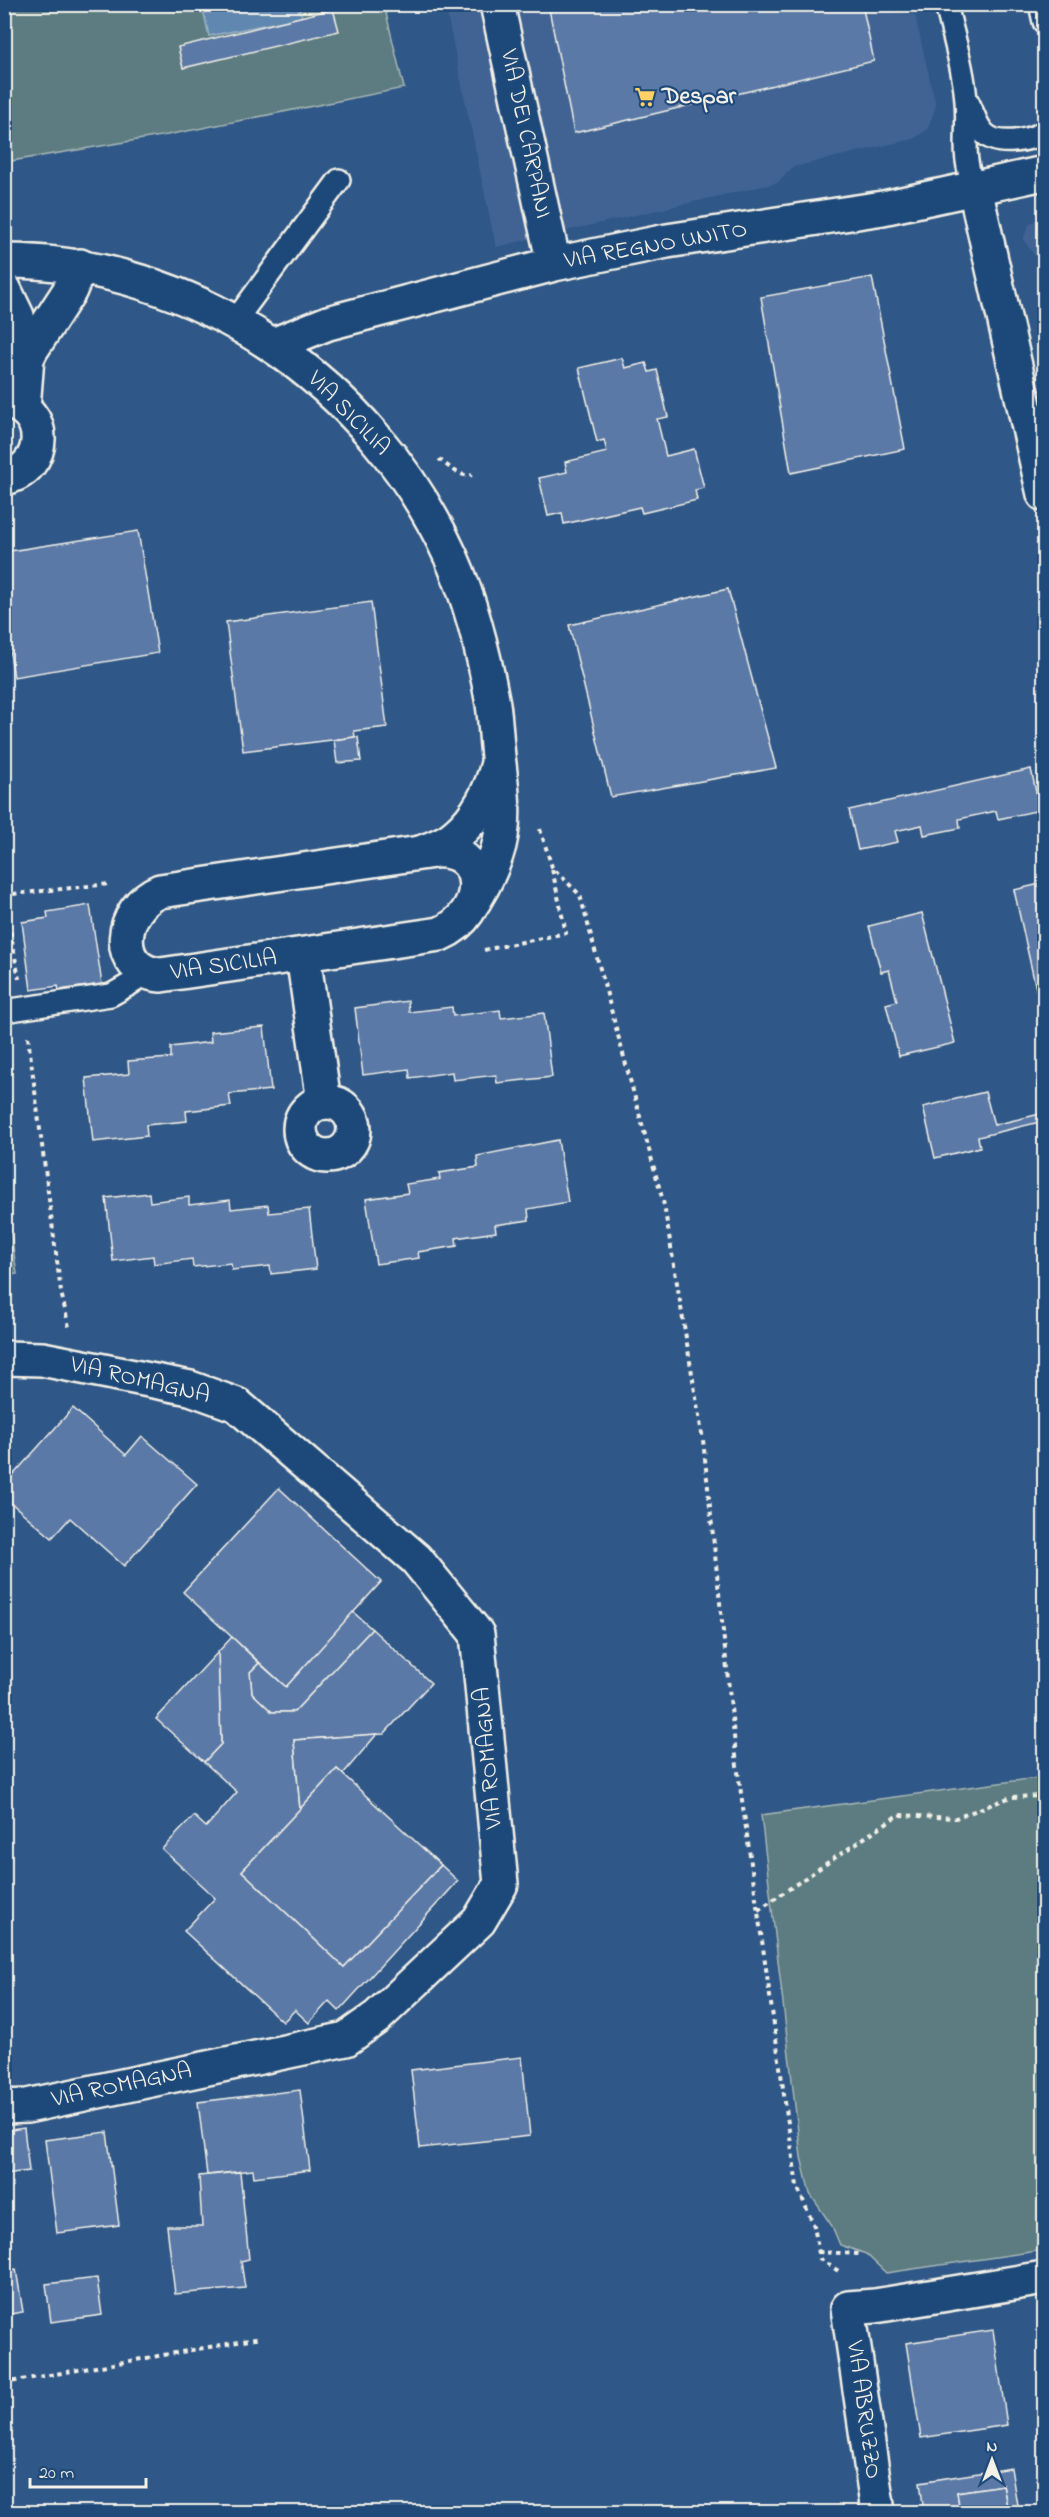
<svg xmlns="http://www.w3.org/2000/svg" width="1049" height="2517" font-family="'Indie Flower',sans-serif">
	<rect width="100%" height="100%" fill="#2f5787"/>
	<filter id="ink" filterUnits="userSpaceOnUse"><feTurbulence type="fractalNoise" baseFrequency=".0167" numOctaves="2"/><feDisplacementMap in="SourceGraphic" scale="12" xChannelSelector="R" yChannelSelector="G"/><feConvolveMatrix kernelMatrix="1 2 1 2 8 2 1 2 1" color-interpolation-filters="sRGB"/></filter>
	<g filter="url(#ink)">
		<g fill="#406493">
			<path d="M445 5H894L895 13 915 15 936 106 927 130 913 139 793 167 777 183 496 247Z"/>
			<path d="M1044 214V284L1040 263 1023 239 1029 225Z"/>
		</g>
		<g fill="#5c7c81" stroke="#a8b6b4" stroke-width="1.5">
			<path d="M5 5H384L404 88 167 135 5 162Z"/>
			<path d="M4 1186 17 1274 5 1275H4Z"/>
			<path d="M1044 1777V2250L886 2273 866 2254 840 2245 832 2226 810 2194 801 2157 761 1815Z"/>
		</g>
		<path fill="#5f87af" stroke="#9bb1c6" stroke-width="1.5" d="M202 5H299L302 17 209 36Z"/>
		<g fill="#5a79a7" stroke="#f4f1e8" stroke-width="1.5">
			<path d="M548 4H862L874 61 574 133Z"/>
			<path d="M333 9 339 31 183 68 178 47Z"/>
			<path d="M872 277 905 449 791 473 761 297Z"/>
			<path d="M622 358 625 368 646 363 649 372 657 370 668 417 657 419 666 456 694 449 704 488 695 490 697 500 642 513 640 507 564 524 562 513 548 516 539 478 567 472 565 462 607 452 604 440 597 442 579 368Z"/>
			<path d="M138 531 158 653 14 677 4 617V552Z"/>
			<path d="M728 589 776 768 611 797 569 625Z"/>
			<path d="M371 602 387 727 354 731 355 737 243 751 226 622Z"/>
			<path d="M355 737H358L361 761 337 763 334 740Z"/>
			<path d="M1031 769 1040 810 998 819 996 811 959 819 960 828 924 835 922 825 895 831 898 842 858 850 849 810Z"/>
			<path d="M1044 883V1020H1043L1014 890Z"/>
			<path d="M90 905 102 984 59 990 58 986 31 990 22 922 48 918 47 912Z"/>
			<path d="M922 913 955 1043 899 1056 886 1004 897 1001 889 970 881 972 869 926Z"/>
			<path d="M408 1001 409 1012 452 1007 453 1016 500 1010 501 1018 544 1013 552 1077 497 1083 496 1075 453 1080 452 1072 410 1078 409 1069 363 1075 355 1008Z"/>
			<path d="M264 1027 271 1090 229 1094 231 1106 186 1111 187 1121 146 1125 147 1136 93 1142 86 1078 129 1074 128 1061 171 1058V1047L211 1042 210 1032Z"/>
			<path d="M1044 1080V1112L1037 1082Z"/>
			<path d="M985 1092 994 1125 1044 1113V1121L978 1137 980 1147 935 1158 923 1107Z"/>
			<path d="M558 1140 568 1202 528 1209 529 1220 495 1225 496 1232 456 1238 457 1246 418 1252 419 1258 376 1264 366 1199 408 1193 406 1184 440 1179 439 1173 478 1167 477 1156Z"/>
			<path d="M149 1193 150 1202 189 1197V1205L230 1200 231 1209 268 1205 269 1213 309 1209 316 1269 271 1274 270 1266 232 1270 231 1263 193 1267 192 1259 154 1264 153 1256 113 1261 106 1198Z"/>
			<path d="M73 1408 126 1455 142 1436 197 1484 124 1566 70 1518 52 1538 4 1497V1485Z"/>
			<path d="M279 1488 381 1582 286 1687 183 1592Z"/>
			<path d="M353 1612 372 1629 294 1712H272L252 1693 250 1672 259 1663 286 1687Z"/>
			<path d="M372 1629 431 1683 384 1734 294 1740 300 1809 242 1871 344 1967 441 1865 458 1881 339 2011 329 2001 309 2023 295 2010 283 2022 184 1931 215 1898 162 1849 194 1816 206 1827 237 1792 204 1762 221 1744 218 1652 232 1637 259 1663 250 1672 252 1693 272 1712H294Z"/>
			<path d="M218 1652 221 1744 204 1762 156 1719Z"/>
			<path d="M377 1734 343 1774 337 1769 300 1809 294 1740Z"/>
			<path d="M337 1769 441 1865 344 1967 242 1871Z"/>
			<path d="M522 2057 530 2136 420 2148 411 2070Z"/>
			<path d="M300 2090 310 2170 254 2177 253 2170 207 2175 198 2102Z"/>
			<path d="M24 2128 29 2171 4 2174V2131Z"/>
			<path d="M107 2132 119 2225 57 2233 45 2140Z"/>
			<path d="M240 2172 249 2259 241 2261 245 2288 175 2294 167 2226H202L199 2176Z"/>
			<path d="M16 2269 23 2312 4 2315V2271Z"/>
			<path d="M97 2278 102 2315 51 2322 46 2284Z"/>
			<path d="M993 2330 1007 2425 921 2438 906 2343Z"/>
			<path d="M1011 2468 1018 2511 1021 2512H1008L1003 2485 957 2492 960 2511 924 2512 920 2482Z"/>
			<path d="M1003 2485 1008 2512H945L960 2511 957 2492Z"/>
		</g>
		<g fill="none" stroke-linecap="round" stroke-linejoin="round">
			<g stroke="#f4f1e8" stroke-width="26">
				<g id="service">
					<path d="M946 4C953 36 964 69 966 101 969 136 960 154 975 189"/>
					<path d="M1040 4 1044 22"/>
					<path d="M968 102C973 111 976 125 984 133 997 147 1029 141 1044 132"/>
					<path d="M235 321 339 180"/>
					<path d="M4 1011 111 995 132 983 142 970"/>
				</g>
			</g>
			<g stroke="#f4f1e8" stroke-width="38">
				<g id="minor">
					<path d="M497 4 554 264"/>
					<path d="M975 189 1044 494"/>
					<path d="M4 261C196 261 373 384 451 557 472 604 484 654 493 704 496 724 496 744 499 764 506 824 506 848 474 901"/>
					<path d="M4 289 17 316 27 358"/>
					<path d="M273 345 328 323 554 264 667 241 883 208 1044 173"/>
					<path d="M4 401C50 408 49 469 4 478"/>
					<path d="M23 408 27 358 31 350 70 290 80 266"/>
					<path d="M434 851C487 847 490 913 440 934L161 975C111 971 119 908 160 891Z"/>
					<path d="M423 852C435 847 447 844 456 835 477 818 492 789 498 763"/>
					<path d="M303 955 324 1102"/>
					<circle cx="327" cy="1129" r="27"/>
					<path d="M4 1358 42 1359 190 1388 237 1405 416 1559 477 1634 501 1884 479 1921 377 2017 346 2039 27 2106 4 2107"/>
					<path d="M878 2512 848 2308 875 2306 1044 2278"/>
				</g>
			</g>
			<g stroke="#f4f1e8" stroke-width="4" stroke-dasharray="4.5 4.5" stroke-linecap="butt">
				<path d="M439 459C448 466 461 478 472 475"/>
				<path d="M540 829 552 867 580 895 664 1205 703 1440 737 1765 797 2186 814 2226 820 2259 840 2272"/>
				<path d="M4 895 109 884"/>
				<path d="M4 896 19 979"/>
				<path d="M484 950 566 933 552 869"/>
				<path d="M28 1037 61 1292 69 1327"/>
				<path d="M758 1910 898 1815 956 1818 1011 1797 1044 1796"/>
				<path d="M818 2252 859 2254"/>
				<path d="M4 2383 261 2338"/>
			</g>
			<use href="#service" stroke="#1f4a7a" stroke-width="21"/>
			<use href="#minor" stroke="#1f4a7a" stroke-width="33"/>
		</g>
	</g>
	<defs>
		<g id="supermarket-bare" transform="scale(1.62)"><path d="M-6-5.5h2.5l.6 2H6L4.5 2H-2.5L-4.4-4H-6ZM-1.5 3.2a1.3 1.3 0 1 0 .1 0ZM3 3.2a1.3 1.3 0 1 0 .1 0Z" fill="#ffd166" stroke="#1f4a7a" stroke-width="2.5" paint-order="stroke"/></g>
	</defs>
	<g fill-rule="evenodd">
		<use href="#supermarket-bare" x="645" y="97"/>
	</g>
	<g text-anchor="middle" dominant-baseline="central" stroke-width="4.5" stroke-linejoin="round" paint-order="stroke">
		<g font-size="24" font-weight="bold" fill="#f4f1e8" stroke="#1f4a7a" text-anchor="start">
			<text x="662" y="97">Despar</text>
		</g>
		<g font-size="24" fill="#f4f1e8" stroke="#1f4a7a">
			<text transform="translate(525 134) rotate(78)">VIA DEI CARPANI</text>
			<text transform="translate(656 246) rotate(-10)">VIA REGNO UNITO</text>
			<text transform="translate(348 414) rotate(46)">VIA SICILIA</text>
			<text transform="translate(224 966) rotate(-8)">VIA SICILIA</text>
			<text transform="translate(140 1381) rotate(13)">VIA ROMAGNA</text>
			<text transform="translate(489 1758) rotate(-95)">VIA ROMAGNA</text>
			<text transform="translate(122 2086) rotate(-12)">VIA ROMAGNA</text>
			<text transform="translate(863 2410) rotate(82)">VIA ABRUZZO</text>
		</g>
	</g>
	<rect width="1049" height="2517" fill="none" stroke="#1f4a7a" stroke-width="24"/>
	<rect x="12" y="12" width="1025" height="2493" fill="none" stroke="#f4f1e8" stroke-width="2" filter="url(#ink)"/>
	<g transform="translate(992 2460)" stroke="#1f4a7a" stroke-width="4.5" paint-order="stroke">
	<path d="M0-4.5L10 22L0 15L-10 22Z" fill="#f4f1e8"/>
	<text y="-9" font-size="16" font-weight="bold" text-anchor="middle" fill="#f4f1e8">N</text>
	</g>
	<path d="M30 2478v9h116v-9" fill="none" stroke="#f4f1e8" stroke-width="3"/>
	<text x="39" y="2478" font-size="18" fill="#f4f1e8" stroke="#1f4a7a" stroke-width="4.5" paint-order="stroke">20 m</text>
</svg>
